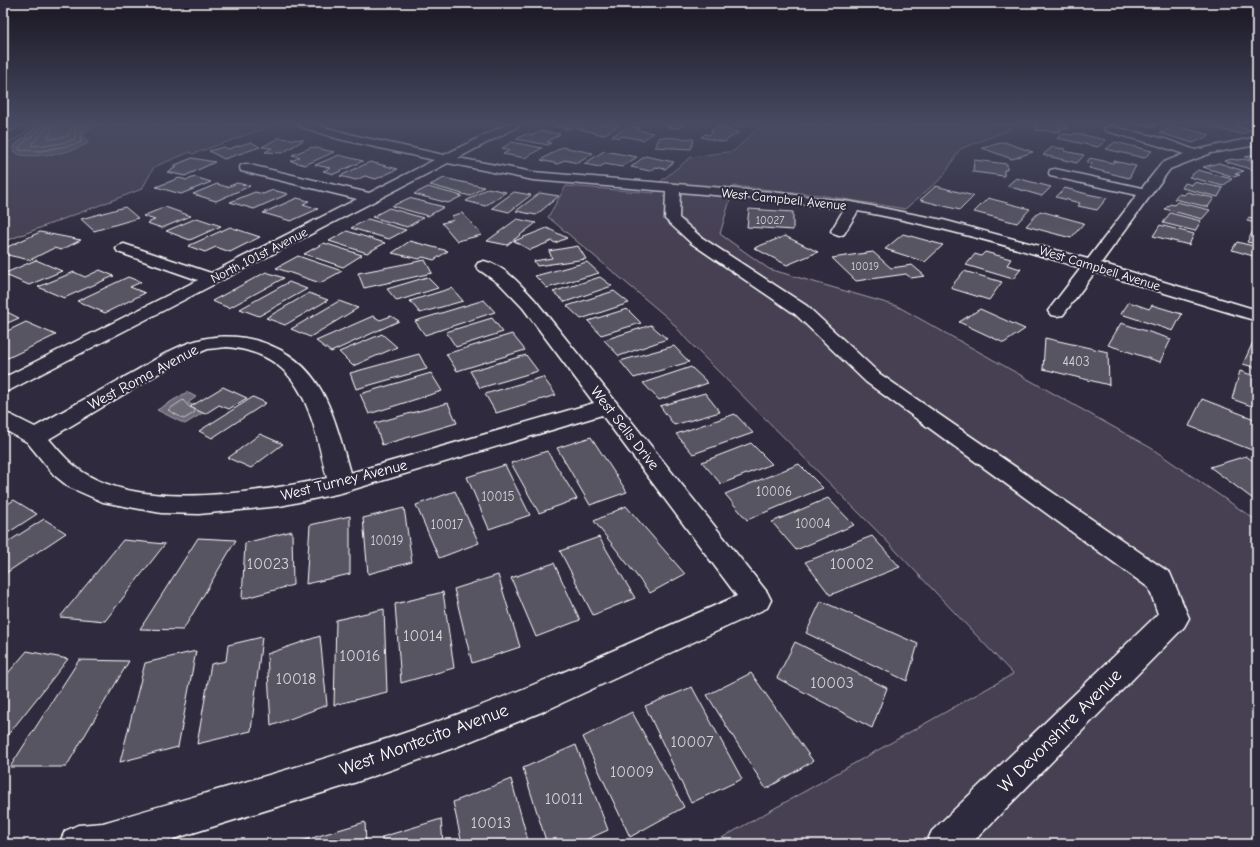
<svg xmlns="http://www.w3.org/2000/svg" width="1260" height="847" font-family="'Comic Neue',sans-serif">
	<rect width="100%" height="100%" fill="#2f2a3d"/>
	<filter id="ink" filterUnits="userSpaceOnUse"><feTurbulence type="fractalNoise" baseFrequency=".025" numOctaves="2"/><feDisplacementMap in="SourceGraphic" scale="8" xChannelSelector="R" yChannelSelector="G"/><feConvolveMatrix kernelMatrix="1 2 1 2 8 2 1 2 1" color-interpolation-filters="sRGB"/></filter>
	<g filter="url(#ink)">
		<g fill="#464152" stroke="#a2a0a8">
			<path d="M34 124H277L193 154 190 152 154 167 142 189 3 242V145L22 135Z"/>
			<path d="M762 124H1016L1006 131 960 149 943 177 905 209 819 195 734 186 720 234 769 269 897 306 1151 448 1257 521V844H711L1013 674 878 532 688 341 669 319 548 217 566 186 654 193 661 181 691 157 734 151Z"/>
		</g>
		<g fill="#6d6a77" stroke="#a7a6ad">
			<path d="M40 124H96L84 133 83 136 89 142C76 153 38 158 21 155 18 155 16 152 13 150L15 145Z"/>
			<path d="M187 392 196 397 188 403 206 411 185 424 157 410Z"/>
		</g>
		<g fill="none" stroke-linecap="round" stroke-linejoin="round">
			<g stroke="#c5c3c9" stroke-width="1">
				<path d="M42 124 41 128 19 147V150L41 151 76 144 81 142 80 131 88 124"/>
				<path d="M47 124 45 131 32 143V146L58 144 74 140 75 130 80 124"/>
				<path d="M53 124 52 130 48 137 50 139 68 136 72 124"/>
				<path d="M189 407 183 400 168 410 184 419 194 413 195 410"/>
			</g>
		</g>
		<g fill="#595564" stroke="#fff">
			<path d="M3 124H24L3 135Z"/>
			<path d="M542 124H577L568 129Z"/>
			<path d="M584 124H621L603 135 577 128Z"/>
			<path d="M721 124H746L741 127Z"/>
			<path d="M1037 124H1066L1069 129 1059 128 1061 132 1036 130 1035 126H1038Z"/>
			<path d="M1133 124H1157L1154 127Z"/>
			<path d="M1216 124H1240L1236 126 1251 130 1242 134 1211 127Z"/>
			<path d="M629 126 640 128 637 130 653 133 643 140 622 136 619 138 612 136Z"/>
			<path d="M1175 126 1210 135 1193 143 1160 133Z"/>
			<path d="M716 127 739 132 724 142 701 137 705 134 709 135 713 132 710 131Z"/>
			<path d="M541 131 560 134 547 142 551 143 548 145 516 139 526 134 533 135Z"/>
			<path d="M1075 133 1106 140 1098 147 1057 138 1064 134 1072 135Z"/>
			<path d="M660 137 694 139 691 149 655 147Z"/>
			<path d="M278 138 304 140 282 153 265 152 272 148 262 147Z"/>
			<path d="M251 142 260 147 224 159 209 151 224 147 228 149Z"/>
			<path d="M512 142 542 148 525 158 503 154 510 150 502 148Z"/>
			<path d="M1004 142 1033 152 1012 159 982 148Z"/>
			<path d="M1115 142 1152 151 1144 158 1106 149Z"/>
			<path d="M312 147 334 152 305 165 291 161 300 157 292 155Z"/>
			<path d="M562 147 593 153 578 163 564 160 558 164 541 160Z"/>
			<path d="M1052 147 1066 149 1064 151 1084 155 1077 163 1043 155Z"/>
			<path d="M604 151 637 157 622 167 605 164 600 167 584 164Z"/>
			<path d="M1257 154V161L1245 157Z"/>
			<path d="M339 155 363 161 334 174 323 171 330 168 315 165Z"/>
			<path d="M645 156 674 162 665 169 655 167 650 171 631 167Z"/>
			<path d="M192 158 215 162 185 176 167 172 177 167 173 166Z"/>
			<path d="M1090 158 1113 163 1114 161 1136 166 1129 178 1089 168 1092 163 1087 162Z"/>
			<path d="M1232 159 1237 160 1244 159 1257 163V171L1224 161Z"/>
			<path d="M974 160 1007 164V170H1004V176L973 172Z"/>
			<path d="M370 162 398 169 376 179 365 176 356 180 340 176Z"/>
			<path d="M1219 163 1244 171 1235 174 1240 175 1234 177 1203 167Z"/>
			<path d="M1198 170 1232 179 1223 186 1189 177Z"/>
			<path d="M195 177 211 182 181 194 156 187 179 178 187 180Z"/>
			<path d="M444 178 484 187 470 196 430 185Z"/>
			<path d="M1016 178 1051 187 1042 196 1007 186Z"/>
			<path d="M1194 182 1223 188 1218 197 1182 188 1185 183 1192 185Z"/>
			<path d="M237 183 250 186 216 201 193 194 217 184 227 187Z"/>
			<path d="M936 186 974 196 960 210 920 200Z"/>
			<path d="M428 187 462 196 448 203 414 194Z"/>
			<path d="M488 188 506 192 485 206 466 201Z"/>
			<path d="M1065 188 1087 194 1107 198 1097 210 1078 206 1080 203 1056 197Z"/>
			<path d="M273 190 288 194 254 209 230 202 255 192 263 194Z"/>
			<path d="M514 192 531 195 509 212 492 208Z"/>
			<path d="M1187 192 1214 198 1208 207 1174 199 1178 194 1184 195Z"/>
			<path d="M540 193 559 196 536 215 516 211Z"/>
			<path d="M297 198 309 201 303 204 318 209 291 221 263 213Z"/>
			<path d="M409 198 444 207 428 216 392 206Z"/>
			<path d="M988 198 1030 209 1017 223 974 212Z"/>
			<path d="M1177 202 1210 210 1202 219 1165 209 1170 204 1174 205Z"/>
			<path d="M125 207 138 218 94 231 81 219Z"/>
			<path d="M165 207 191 216 162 228 147 223 155 220 143 216Z"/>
			<path d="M389 208 423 218 407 227 372 217Z"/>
			<path d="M749 209 793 212V230L747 227Z"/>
			<path d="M1040 211 1084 223 1071 238 1026 226Z"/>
			<path d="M462 213 482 235 457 241 442 223 454 220 451 216Z"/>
			<path d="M1170 213 1201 221 1195 231 1163 223Z"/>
			<path d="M1249 217 1257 219V230L1253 229 1255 223 1247 221Z"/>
			<path d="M197 218 221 226 190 240 166 231Z"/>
			<path d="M368 219 406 230 389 239 351 228Z"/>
			<path d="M517 219 536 223 507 245 487 241Z"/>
			<path d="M1160 225 1194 234 1189 245 1153 236Z"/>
			<path d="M230 227 260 237 230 252 216 247 205 252 188 246Z"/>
			<path d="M547 228 567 238 555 243 552 241 530 250 514 241Z"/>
			<path d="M347 231 385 243 367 253 329 241Z"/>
			<path d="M1253 231 1257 232V244L1247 242Z"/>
			<path d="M40 232 81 240 61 250 54 248 30 260 3 254V249Z"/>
			<path d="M903 234 943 245 925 262 885 249Z"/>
			<path d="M785 236 818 252 787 265 754 248Z"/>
			<path d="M410 241 448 251 434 260 423 257 419 259 392 253Z"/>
			<path d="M1237 242 1257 247V260L1252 259 1253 256 1232 250Z"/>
			<path d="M324 243 362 255 343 267 304 254Z"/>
			<path d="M578 246 586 259 537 266 534 261 552 258 549 251Z"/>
			<path d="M873 252 891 268 912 265 925 276 911 278 906 274 856 281 832 258Z"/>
			<path d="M985 252 1011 259 1007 265 1021 269 1013 279 966 265 975 254 981 256Z"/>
			<path d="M298 256 342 271 320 283 276 268Z"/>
			<path d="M36 260 62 271 29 285 3 274Z"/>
			<path d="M425 260 432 273 364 288 358 273Z"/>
			<path d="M587 262 599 273 547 288 535 276Z"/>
			<path d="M100 270 114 276 64 298 38 287 74 272 85 277Z"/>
			<path d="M964 271 1002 282 989 300 950 288Z"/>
			<path d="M266 272 284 278 229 308 212 301Z"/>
			<path d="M128 277 141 282 130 287 145 293 105 313 77 301Z"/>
			<path d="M427 277 438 288 397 301 387 289Z"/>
			<path d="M600 277 612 286 565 302 553 292Z"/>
			<path d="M289 282 307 289 259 316 240 309Z"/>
			<path d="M452 288 463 301 420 313 410 301Z"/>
			<path d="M614 291 629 303 581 319 567 306Z"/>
			<path d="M309 293 328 300 285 325 266 318Z"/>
			<path d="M484 300 495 312 425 335 415 321Z"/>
			<path d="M339 301 358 308 310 337 291 329Z"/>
			<path d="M1129 302 1149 309 1152 305 1182 314 1173 331 1121 314Z"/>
			<path d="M627 309 641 323 601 335 588 321Z"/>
			<path d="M980 309 1025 329 1004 343 959 322Z"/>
			<path d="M3 310 19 318 3 325Z"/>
			<path d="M373 316 380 320 391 316 399 321 331 352 316 341Z"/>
			<path d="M492 318 503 332 456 347 446 332Z"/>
			<path d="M26 322 56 335 8 358 3 356V333Z"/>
			<path d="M1121 323 1171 339 1160 362 1108 345Z"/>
			<path d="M651 325 667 339 619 356 604 340Z"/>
			<path d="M382 334 397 347 353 366 339 352Z"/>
			<path d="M512 334 525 350 457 371 446 354Z"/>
			<path d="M1045 338 1108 352 1109 385 1043 369Z"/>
			<path d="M1253 342 1257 344V368L1243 364Z"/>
			<path d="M674 346 689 362 634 378 620 361Z"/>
			<path d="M419 354 427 369 356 389 350 373Z"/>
			<path d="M526 355 538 371 480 388 470 371Z"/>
			<path d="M691 367 708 383 659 400 643 383Z"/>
			<path d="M1240 371 1257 377V408L1232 399Z"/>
			<path d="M431 373 442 391 369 414 360 394Z"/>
			<path d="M543 377 556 395 496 413 485 394Z"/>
			<path d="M223 387 247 398 229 409 219 405 205 414 190 407Z"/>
			<path d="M705 393 720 412 674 425 660 406Z"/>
			<path d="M253 397 266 403 212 438 199 431Z"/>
			<path d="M1202 399 1257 420V452L1189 426Z"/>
			<path d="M448 403 457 423 382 445 375 423Z"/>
			<path d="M735 414 753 433 693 454 676 434Z"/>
			<path d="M260 434 283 444 251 468 228 458Z"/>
			<path d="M591 437 627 492 590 505 557 448Z"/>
			<path d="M751 443 772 464 721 484 702 462Z"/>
			<path d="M547 451 577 499 539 513 511 463Z"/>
			<path d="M1246 456 1257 464V502L1210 467Z"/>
			<path d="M799 464 823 488 747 520 725 494Z"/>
			<path d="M505 465 530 515 489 529 467 477Z"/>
			<path d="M455 491 479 543 439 558 416 505Z"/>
			<path d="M828 498 854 525 796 550 772 522Z"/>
			<path d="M14 500 37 514 3 536V507Z"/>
			<path d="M626 506 685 574 650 593 594 521Z"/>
			<path d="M404 508 412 562 368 574 363 518Z"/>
			<path d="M350 516V574L306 584 310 525Z"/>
			<path d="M44 519 66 533 3 575V545Z"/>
			<path d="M292 531 293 585 242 599 245 543Z"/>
			<path d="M872 536 900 567 830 595 805 562Z"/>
			<path d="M599 537 635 598 593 615 560 551Z"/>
			<path d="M198 538 236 540 183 630 140 629Z"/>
			<path d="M123 540 165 544 105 621 60 617Z"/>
			<path d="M554 563 580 620 536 637 511 578Z"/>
			<path d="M498 575 520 647 472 663 454 589Z"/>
			<path d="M443 592 454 668 401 683 395 604Z"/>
			<path d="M821 601 918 644 907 681 806 633Z"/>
			<path d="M384 609 387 692 334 705 336 620Z"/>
			<path d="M320 636 327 705 271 726 267 654Z"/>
			<path d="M262 637 251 731 197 744 211 664 226 661 228 645Z"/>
			<path d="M795 642 887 688 872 728 777 678Z"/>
			<path d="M27 651 68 659 3 741V679Z"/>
			<path d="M196 651 178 747 120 762 145 663Z"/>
			<path d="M79 660 129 661 66 767H10Z"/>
			<path d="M751 673 813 761 766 789 707 695Z"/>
			<path d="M692 687 742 779 691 803 645 706Z"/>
			<path d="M632 712 684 807 630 837 583 737Z"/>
			<path d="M576 745 608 830 577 844H547L523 768Z"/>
			<path d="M511 779 529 844H462L453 802Z"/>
			<path d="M441 819 443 844H382V837Z"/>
			<path d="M365 822 366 844H302V841Z"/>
		</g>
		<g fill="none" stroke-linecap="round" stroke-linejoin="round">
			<g stroke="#fff" stroke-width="3">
				<g id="minor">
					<path d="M298 124H313L357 136 444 155 507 124H520L519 126 458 158 533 172 772 192 851 202 943 220 1088 259 1137 195 1050 176 1049 173 1050 170 1055 169 1142 188 1162 163 1184 154 1157 145 1106 131 1104 129 1106 127 1110 126 1165 139 1195 150 1257 137V145L1211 153 1170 169 1101 263 1257 310V321L1095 272 1063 315 1057 316 1051 315 1048 311 1081 268C1007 245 934 225 858 211L844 234 839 236 834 234 831 231 844 209 772 200 680 192 679 218 701 237 807 306 880 374 1170 573 1189 618 1184 627 971 844H926L932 831 1158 614 1149 588 866 382 795 314 691 243 665 219 666 191 533 180 448 163 10 390 3 392V378L198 280 118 252 116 249 118 246 124 244 211 273 357 199 241 171 240 168 241 165 246 164 369 193 434 160 339 139 299 126Z"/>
					<path d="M666 124H684L678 127 668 126Z"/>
					<path d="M484 261C505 266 521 285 535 300L767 592 771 600 767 608 549 709 456 747 348 785 157 844H59L65 831 78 825 103 823C221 788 341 757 456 715 552 680 644 636 737 596L602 415 341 493 280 506 199 514 161 513 103 502 69 487 54 475 27 442 3 429V413L11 415 35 427C66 409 98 392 130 374 149 364 166 351 186 344 235 325 295 343 321 390 335 415 342 445 350 473L594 403 523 308 501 285 478 269 476 266 478 263ZM227 347C304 354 312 417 327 478 261 492 146 511 86 474 71 465 60 452 49 439L181 360 208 349Z"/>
				</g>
			</g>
			<use href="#minor" fill="#2f2a3d" fill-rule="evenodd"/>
		</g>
	</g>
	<linearGradient id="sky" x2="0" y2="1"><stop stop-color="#1a1722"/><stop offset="0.51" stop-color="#474a62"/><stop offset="1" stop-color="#474a62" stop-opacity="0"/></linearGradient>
	<rect width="1260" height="242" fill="url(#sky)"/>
	<g text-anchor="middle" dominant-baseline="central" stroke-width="4" stroke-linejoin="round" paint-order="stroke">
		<g font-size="11" fill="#d6d4d8">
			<text x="770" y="220">10027</text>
			<text x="865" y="266">10019</text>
		</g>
		<g font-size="13" fill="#fff" stroke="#2f2a3d">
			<text transform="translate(784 199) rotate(6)">West Campbell Avenue</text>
			<text transform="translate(259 255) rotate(-27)">North 101st Avenue</text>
			<text transform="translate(1100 268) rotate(17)">West Campbell Avenue</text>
		</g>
		<g font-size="13" fill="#d6d4d8">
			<text x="1076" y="361">4403</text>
			<text x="774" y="491">10006</text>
			<text x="498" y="496">10015</text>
			<text x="813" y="523">10004</text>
			<text x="447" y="524">10017</text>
			<text x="387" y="540">10019</text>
		</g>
		<g font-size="15" fill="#fff" stroke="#2f2a3d">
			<text transform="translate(143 377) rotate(-28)">West Roma Avenue</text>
			<text transform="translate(625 428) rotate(52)">West Sells Drive</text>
			<text transform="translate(344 480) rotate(-14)">West Turney Avenue</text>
		</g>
		<g font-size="16" fill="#d6d4d8">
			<text x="268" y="564">10023</text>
			<text x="852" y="564">10002</text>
			<text x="423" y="636">10014</text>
			<text x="360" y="656">10016</text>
			<text x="296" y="679">10018</text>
			<text x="832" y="683">10003</text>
			<text x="692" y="742">10007</text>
			<text x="632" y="772">10009</text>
			<text x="564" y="799">10011</text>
			<text x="491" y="823">10013</text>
		</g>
		<g font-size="18" fill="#fff" stroke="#2f2a3d">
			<text transform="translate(1060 731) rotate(-45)">W Devonshire Avenue</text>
			<text transform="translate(424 740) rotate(-20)">West Montecito Avenue</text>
		</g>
	</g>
	<rect width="1260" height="847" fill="none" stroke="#2f2a3d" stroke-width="16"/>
	<rect x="8" y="8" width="1244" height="831" fill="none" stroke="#fff" stroke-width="1.5" filter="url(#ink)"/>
</svg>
